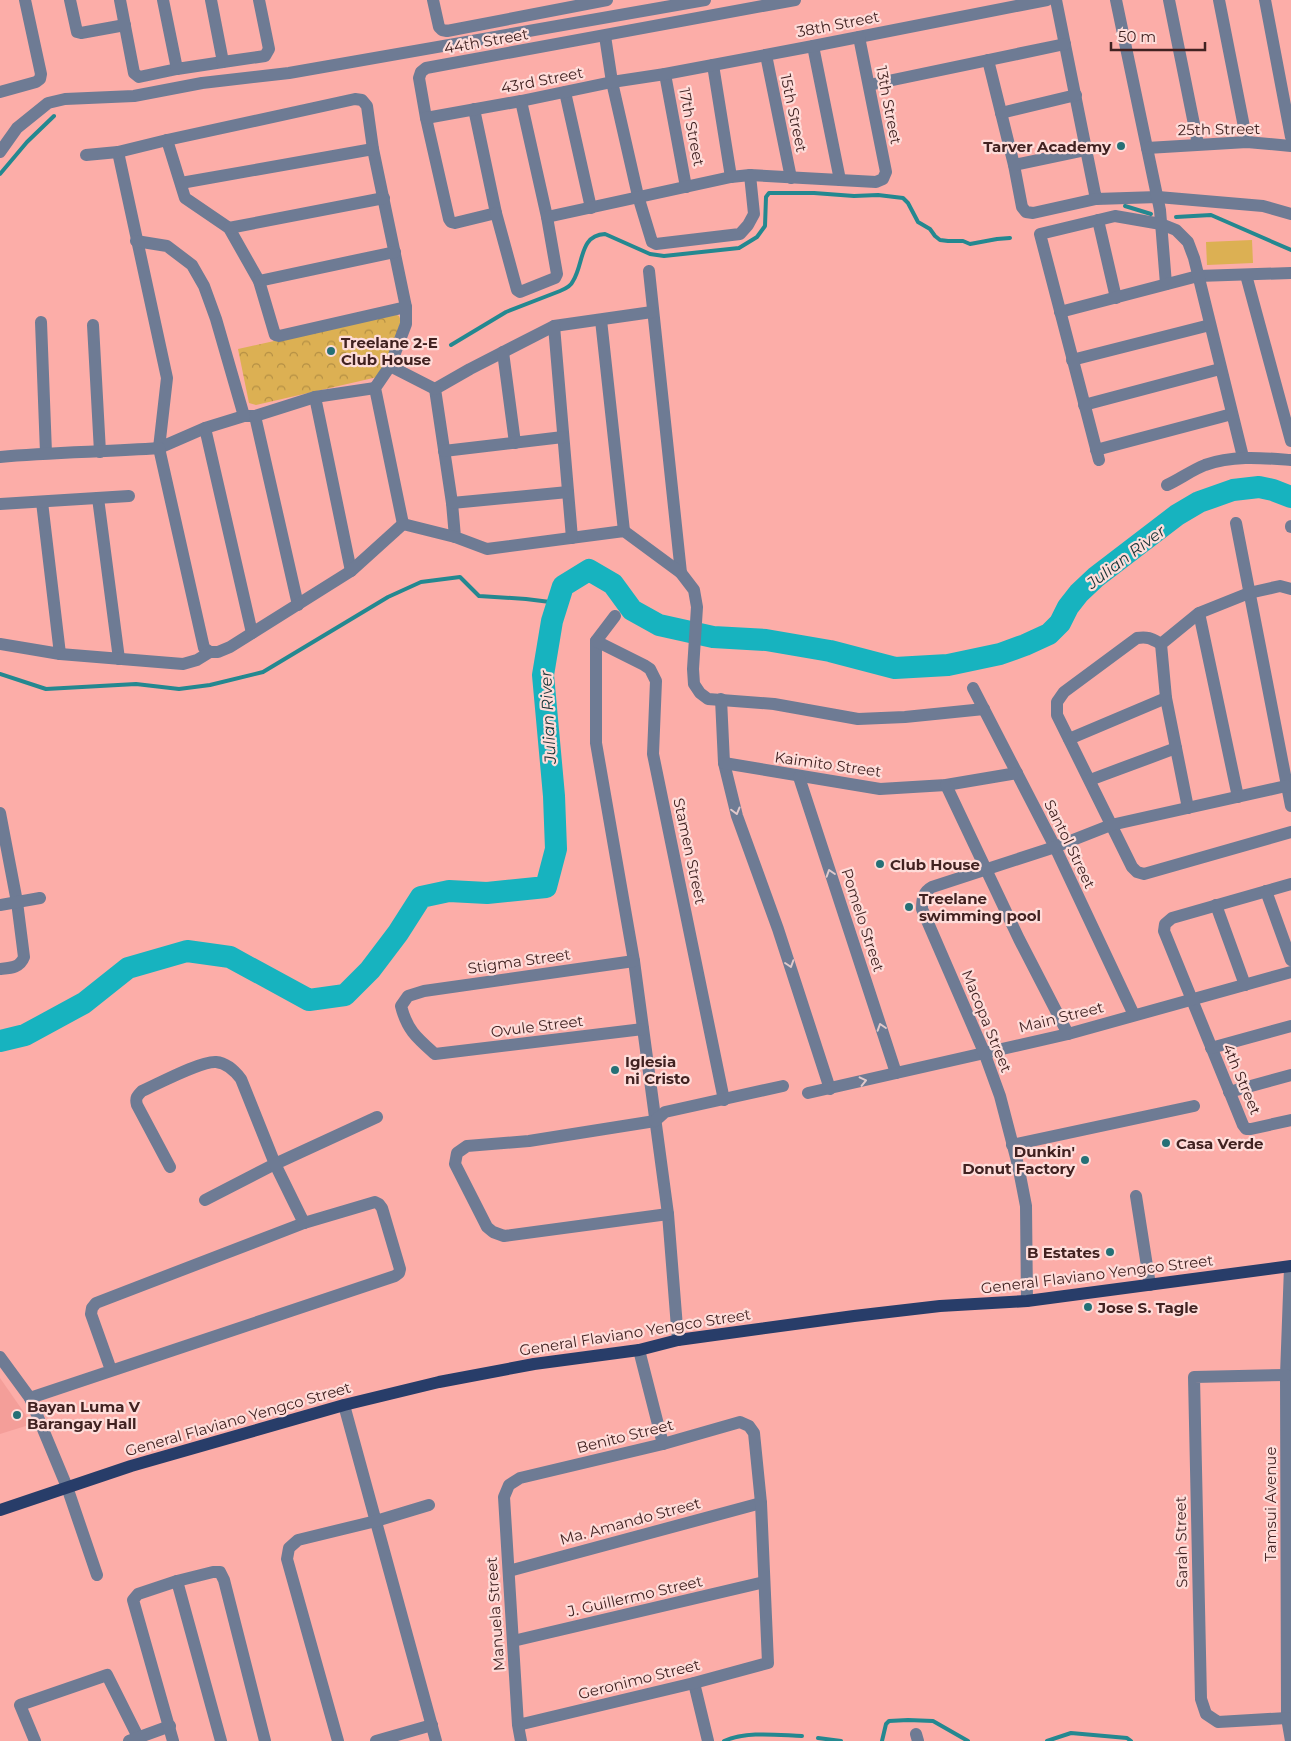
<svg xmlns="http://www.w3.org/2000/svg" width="1291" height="1741" font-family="Montserrat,sans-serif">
	<defs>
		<pattern id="park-crowns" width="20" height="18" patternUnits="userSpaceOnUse" patternTransform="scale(1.25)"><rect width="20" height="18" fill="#dcb053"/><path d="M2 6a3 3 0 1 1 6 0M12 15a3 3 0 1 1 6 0" fill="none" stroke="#b48f44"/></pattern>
	</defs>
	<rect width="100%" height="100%" fill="#fcada8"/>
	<path fill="#f49e99" d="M0 1378 32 1424 0 1434Z"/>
	<path fill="url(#park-crowns)" d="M395 314 399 316 401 321 382 376 256 405 249 403 238 349Z"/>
	<path fill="#dcb053" d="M1252 240 1253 263 1207 265 1206 242Z"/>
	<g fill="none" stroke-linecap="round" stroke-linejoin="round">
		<g stroke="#248890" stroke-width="4">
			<path d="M0 174 27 142 54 116"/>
			<path d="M1125 206 1151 214"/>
			<path d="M1176 217 1211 215 1291 250"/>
			<path d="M451 345 506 312 560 291C565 289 571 286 573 281 584 264 579 235 605 234L650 254 664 256 739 248 757 237 765 226 766 197 769 193H814L854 196 878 195 903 198 908 203 918 222 930 229 935 236 940 240 948 241H963L970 244 997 239 1010 238"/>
			<path d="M0 674 46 689 136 684 179 689 210 685 263 672 388 597 421 582 460 577 479 596 526 599 558 603"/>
			<path d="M818 1738 841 1741"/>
			<path d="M724 1741C748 1731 776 1735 802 1736"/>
			<path d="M882 1741 886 1724 889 1721 908 1720 933 1721 968 1741"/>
			<path d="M1047 1741 1071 1733 1127 1738 1131 1741"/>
		</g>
		<path stroke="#17b3bf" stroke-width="22" d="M0 1041 25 1035 84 1003 128 968 187 951 230 957 309 1000 345 995 370 970 398 933 421 897 449 891 487 893 546 887 556 849 554 796 543 675 552 621 563 586 589 570 613 584 632 610 659 625 713 637 766 640 830 651 895 668 948 665 1000 654 1025 645 1049 634 1060 623 1068 607 1079 593 1096 577 1177 515 1199 502 1233 490 1259 487 1273 490 1291 497"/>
		<g stroke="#6e7b94" stroke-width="12">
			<path d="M70 0 77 32 81 33 125 25"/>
			<path d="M120 0 134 73 139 77 177 69"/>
			<path d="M163 0 177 69 223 62"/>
			<path d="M211 0 223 62 265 56 269 49 259 0"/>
			<path d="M433 0 439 27 442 30 447 31 607 0"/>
			<path d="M1056 0 1096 199 1158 197 1263 206 1291 214"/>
			<path d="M1116 0 1160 210 1166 284"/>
			<path d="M1169 0 1198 144"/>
			<path d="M1219 0 1247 142"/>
			<path d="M1265 0 1291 137"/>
			<path d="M605 36 612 82 638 196 652 242 656 244 740 234 748 225 754 214 750 175"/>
			<path d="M813 46 840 180"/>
			<path d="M766 55 791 178"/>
			<path d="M988 60 1014 165 1022 207 1026 212 1033 213 1096 199"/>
			<path d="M713 65 731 177"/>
			<path d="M665 74 686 187"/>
			<path d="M869 85 1065 44"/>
			<path d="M0 92 36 82 40 79 41 74 25 0"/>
			<path d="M565 92 591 208"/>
			<path d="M474 109 496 213 455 223 451 222 449 219 426 118 419 78 421 72 426 68 795 0"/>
			<path d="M1001 113 1076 95"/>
			<path d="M426 118 521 101 612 82 665 74 813 46 1047 0"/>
			<path d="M167 140 185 198 229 228 259 281 275 335 279 336 406 307"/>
			<path d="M1147 148 1247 142 1291 146"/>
			<path d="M0 152 17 128 48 103 65 99 134 96 202 83 289 73 705 0"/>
			<path d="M118 152 167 378 159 448 205 428 244 416H255L315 397 375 388"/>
			<path d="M86 155 118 152 167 140 355 99 362 100 367 106 373 149 406 307V324L390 366 375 388 403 524"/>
			<path d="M1014 165 1086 150"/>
			<path d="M181 183 373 149"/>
			<path d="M496 213 517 290 520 292 555 278 557 274 547 217 521 101"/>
			<path d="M547 217 731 177 750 175 876 182 883 179 886 172 859 37"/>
			<path d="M1098 220 1116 298"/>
			<path d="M229 228 384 198"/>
			<path d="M136 241 167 246 192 265 204 286 216 319 244 416"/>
			<path d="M649 271 681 573"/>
			<path d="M1246 275 1291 441"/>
			<path d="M259 281 395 252"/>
			<path d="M652 312 554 326 470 369 435 389 452 503 455 537 487 549 624 531 681 573 694 590 697 607 693 669 694 684 700 693 708 699 774 704 858 719 905 717 984 709"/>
			<path d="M1060 312 1198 276 1291 273"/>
			<path d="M601 320 624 531"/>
			<path d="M41 322 46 453"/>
			<path d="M93 325 100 452"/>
			<path d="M554 326 572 538"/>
			<path d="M503 352 515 443"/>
			<path d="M1072 360 1210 325"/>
			<path d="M390 366 435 389"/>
			<path d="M315 397 351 571"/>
			<path d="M1084 405 1220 369"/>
			<path d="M255 416 298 605"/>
			<path d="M205 428 252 633"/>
			<path d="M1096 450 1232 414"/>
			<path d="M444 451 563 437"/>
			<path d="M0 457C53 452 106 452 159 448L204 648 210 652"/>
			<path d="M1099 460 1040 234 1115 216 1161 224 1176 230 1188 242 1194 258 1243 457"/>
			<path d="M1167 485C1180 479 1192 470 1205 465 1233 455 1263 458 1291 460"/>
			<path d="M98 498 119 659"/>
			<path d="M42 502 60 654"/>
			<path d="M452 503 568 492"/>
			<path d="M0 504 129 496"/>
			<path d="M1236 523 1291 806"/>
			<path d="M1291 526V527"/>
			<path d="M1199 613 1238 797"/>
			<path d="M615 616 596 641V743L634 961 668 1214 678 1340"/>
			<path d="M596 641 644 665 650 669 656 681 653 754 724 1100"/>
			<path d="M0 644 60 654 183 664 197 660 210 652H218L230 647 351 571 403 524 455 537"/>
			<path d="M1161 644C1152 639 1148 636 1137 638L1064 692 1057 702V715L1132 867 1137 872 1144 874 1291 832"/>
			<path d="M973 688 1055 847 1134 1015"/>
			<path d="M721 699 724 763 737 816 778 929 830 1089"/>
			<path d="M1069 739 1166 698"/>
			<path d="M724 763 880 789 946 785 1017 773"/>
			<path d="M799 777 896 1073"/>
			<path d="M1090 780 1176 748"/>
			<path d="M946 785 1019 939 1068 1034"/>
			<path d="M1188 808 1166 698 1161 644 1199 613 1249 593 1280 586 1291 589"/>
			<path d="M0 813 17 902 24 957C20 968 10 968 0 969"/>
			<path d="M1291 884 1172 918 1165 924 1164 931 1243 1125 1246 1129H1251L1291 1120"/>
			<path d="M1266 891 1291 960"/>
			<path d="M0 905 40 898"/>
			<path d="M1216 905 1245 985"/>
			<path d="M634 961 424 991 408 996 401 1006C407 1030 417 1038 435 1054L643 1029"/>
			<path d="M1211 1048 1291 1026"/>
			<path d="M1229 1092 1291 1075"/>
			<path d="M808 1093 1068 1034 1291 972"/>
			<path d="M655 1121 529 1141 467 1146 457 1153 455 1164 487 1227 493 1232 504 1236 668 1214"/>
			<path d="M655 1121 665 1112 783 1086"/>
			<path d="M1012 1145 1194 1106"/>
			<path d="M170 1167 137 1105C135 1098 137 1096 142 1091 158 1084 200 1061 216 1062 227 1063 235 1071 241 1079L275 1164 205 1200"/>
			<path d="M1136 1196 1150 1285"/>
			<path d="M304 1223 275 1164 377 1117"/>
			<path d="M1290 1267 1286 1375 1287 1718 1291 1741"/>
			<path d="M1027 1301 1026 1206 1018 1165 1000 1096 984 1052 922 909C922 899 923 892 932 887L1055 847 1111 825 1286 786"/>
			<path d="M639 1350 663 1444"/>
			<path d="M0 1357 30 1398 67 1487 97 1575"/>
			<path d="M1286 1375 1194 1377 1201 1699 1206 1714 1218 1722 1287 1718"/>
			<path d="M30 1398 395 1276 399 1273 400 1269 382 1208 379 1204 375 1202 304 1223 96 1303 92 1308 91 1314 111 1370"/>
			<path d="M344 1405 436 1741"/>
			<path d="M509 1571 761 1503"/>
			<path d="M177 1581 221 1741"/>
			<path d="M513 1641 764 1582"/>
			<path d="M694 1683 708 1741"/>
			<path d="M518 1725 694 1683 768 1663 761 1503 754 1433 749 1426 740 1422 663 1444 520 1478 509 1485 504 1497 518 1725 521 1741"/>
			<path d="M916 1734 918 1741"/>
			<path d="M35 1741 20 1705 107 1675 138 1737"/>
			<path d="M129 1741 170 1726"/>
			<path d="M173 1741 133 1600 138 1594 177 1581 213 1572H220L224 1580 265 1741"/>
			<path d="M338 1741 287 1559 289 1548 298 1540 376 1521 429 1505"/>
			<path d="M376 1741 432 1725"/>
		</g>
		<path stroke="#283d69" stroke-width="12" d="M0 1510 131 1466 344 1405 439 1382 534 1364 639 1350 678 1340 854 1316 940 1306 1027 1301 1291 1266"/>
	</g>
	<defs><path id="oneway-chevron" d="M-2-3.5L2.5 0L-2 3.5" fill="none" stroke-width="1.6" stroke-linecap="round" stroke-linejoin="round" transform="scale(1.25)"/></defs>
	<g stroke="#e1c9cb">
		<use href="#oneway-chevron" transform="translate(736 811) rotate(75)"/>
		<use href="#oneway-chevron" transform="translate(830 873) rotate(-108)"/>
		<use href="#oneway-chevron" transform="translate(790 964) rotate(72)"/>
		<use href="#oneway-chevron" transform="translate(881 1027) rotate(-108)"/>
		<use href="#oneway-chevron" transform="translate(863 1081) rotate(-13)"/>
	</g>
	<g fill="#257076" stroke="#fedcd9" stroke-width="2">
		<circle cx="1121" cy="146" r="5"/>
		<circle cx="331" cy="351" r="5"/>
		<circle cx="880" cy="864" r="5"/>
		<circle cx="909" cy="907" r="5"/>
		<circle cx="615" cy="1070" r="5"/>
		<circle cx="1166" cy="1143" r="5"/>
		<circle cx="1085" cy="1160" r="5"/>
		<circle cx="1110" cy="1252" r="5"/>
		<circle cx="1088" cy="1307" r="5"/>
		<circle cx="17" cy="1415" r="5"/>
	</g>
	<g text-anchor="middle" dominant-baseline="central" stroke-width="4.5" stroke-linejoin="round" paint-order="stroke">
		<g font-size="15" fill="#412221" stroke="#fedcd9">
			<text transform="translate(838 24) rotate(-11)">38th Street</text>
			<text transform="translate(486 41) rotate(-10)">44th Street</text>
			<text transform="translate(542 80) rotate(-11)">43rd Street</text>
			<text transform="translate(889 105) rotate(79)">13th Street</text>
			<text transform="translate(794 113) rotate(78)">15th Street</text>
			<text transform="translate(692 127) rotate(79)">17th Street</text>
			<text transform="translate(1219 129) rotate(-1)">25th Street</text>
			<text transform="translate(828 764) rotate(8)">Kaimito Street</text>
			<text transform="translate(1070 844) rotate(64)">Santol Street</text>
			<text transform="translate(690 851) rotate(78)">Stamen Street</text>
			<text transform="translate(863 920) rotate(72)">Pomelo Street</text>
			<text transform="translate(519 961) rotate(-8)">Stigma Street</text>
			<text transform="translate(1061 1017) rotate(-14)">Main Street</text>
			<text transform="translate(987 1021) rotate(68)">Macopa Street</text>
			<text transform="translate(537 1026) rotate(-7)">Ovule Street</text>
			<text transform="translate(1242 1079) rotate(67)">4th Street</text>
			<text transform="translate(1097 1274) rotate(-7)">General Flaviano Yengco Street</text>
			<text transform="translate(635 1332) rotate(-9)">General Flaviano Yengco Street</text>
			<text transform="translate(238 1419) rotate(-16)">General Flaviano Yengco Street</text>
			<text transform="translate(625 1436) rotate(-14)">Benito Street</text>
			<text transform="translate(1270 1504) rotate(-90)">Tamsui Avenue</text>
			<text transform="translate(630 1521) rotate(-15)">Ma. Amando Street</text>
			<text transform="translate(1181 1542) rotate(-91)">Sarah Street</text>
			<text transform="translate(635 1596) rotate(-13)">J. Guillermo Street</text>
			<text transform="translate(495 1614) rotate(-94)">Manuela Street</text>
			<text transform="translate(639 1679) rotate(-14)">Geronimo Street</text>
		</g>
		<g font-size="15" font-weight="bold" fill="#412221" stroke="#fedcd9" text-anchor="start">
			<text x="1111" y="146" text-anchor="end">Tarver Academy</text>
			<text x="341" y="342">Treelane 2-E<tspan x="341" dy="17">Club House</tspan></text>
			<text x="890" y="864">Club House</text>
			<text x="919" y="898">Treelane<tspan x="919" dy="17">swimming pool</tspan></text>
			<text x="625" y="1061">Iglesia<tspan x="625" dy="17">ni Cristo</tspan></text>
			<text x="1176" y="1143">Casa Verde</text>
			<text x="1075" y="1151" text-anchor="end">Dunkin'<tspan x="1075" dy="17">Donut Factory</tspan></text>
			<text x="1100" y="1252" text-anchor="end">B Estates</text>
			<text x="1098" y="1307">Jose S. Tagle</text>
			<text x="27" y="1406">Bayan Luma V<tspan x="27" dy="17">Barangay Hall</tspan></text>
		</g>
		<g font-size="16" font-style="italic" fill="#153235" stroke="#fedcd9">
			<text transform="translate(1126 557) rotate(-37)">Julian River</text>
			<text transform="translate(548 717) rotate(-93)">Julian River</text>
		</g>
	</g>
	<path d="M1111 42v8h94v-8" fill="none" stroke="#412221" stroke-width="2.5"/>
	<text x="1118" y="42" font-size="15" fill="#412221" stroke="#fedcd9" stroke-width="4" paint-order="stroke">50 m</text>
</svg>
